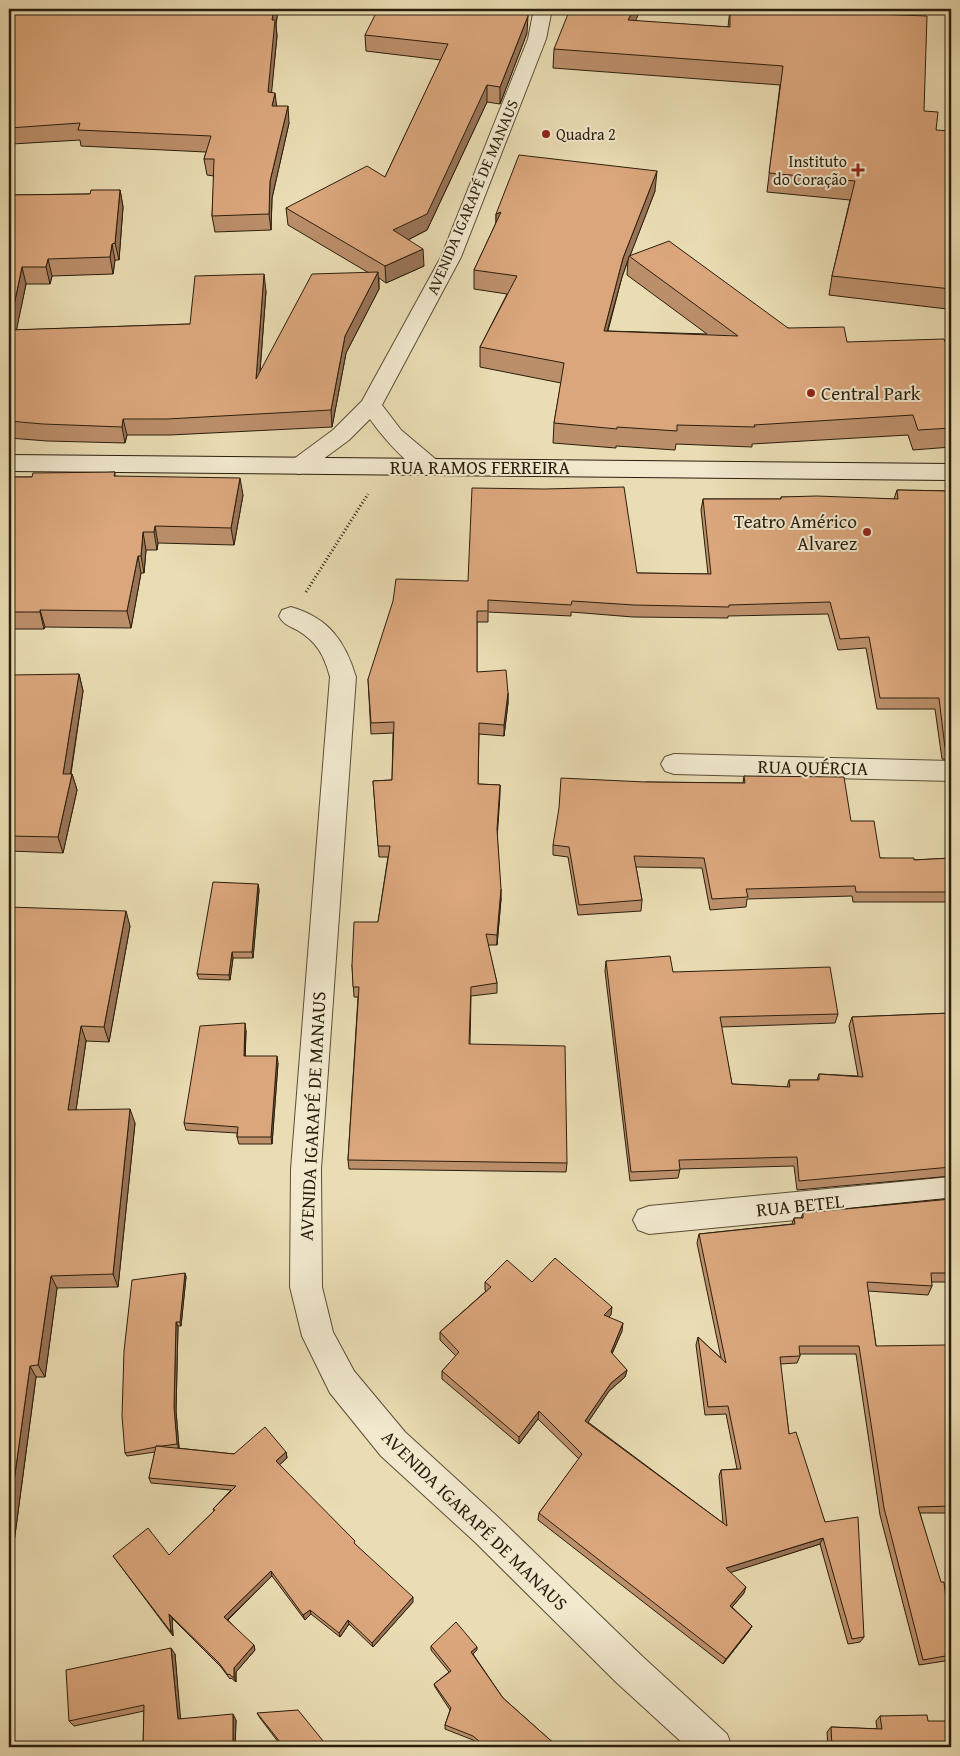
<svg xmlns="http://www.w3.org/2000/svg" width="960" height="1756" font-family="'Gentium Book Plus',serif">
	<rect width="100%" height="100%" fill="#eadcb3"/>
	<filter id="stains"><feTurbulence type="fractalNoise" baseFrequency=".004" numOctaves="4"/><feColorMatrix values="0 0 0 0 .2 0 0 0 0 .09 0 0 0 0 .02 0 0 0 .5 -.17"/></filter>
	<radialGradient id="worn" r=".72"><stop offset=".6" stop-color="#630" stop-opacity="0"/><stop offset="1" stop-color="#630" stop-opacity=".3"/></radialGradient>
	<g fill="none" stroke-linecap="round" stroke-linejoin="round">
		<g stroke="#5a4e36" stroke-width="2">
			<g id="minor">
				<path d="M534 9H552L546 39 461 257 382 405 401 430 439 462 442 467 439 472C433 474 429 475 424 473 406 464 381 435 370 419L349 440 307 471 299 474 291 471 288 466 291 461 333 430 362 401 441 257 528 39Z"/>
				<path d="M291 607C329 618 345 641 356 677L321 1169 322 1287 333 1332 354 1371 405 1432 499 1518 643 1657 727 1734 732 1747H687L617 1683 475 1542 381 1456 330 1393 302 1336 290 1287 291 1169 330 677C324 655 317 642 297 630 289 626 283 624 279 616L282 610Z"/>
				<path d="M674 754 951 761V781L674 774 665 771 661 764 665 757Z"/>
				<path d="M951 1177V1205L649 1234 638 1230 633 1220 638 1210 649 1206Z"/>
			</g>
		</g>
		<g stroke="#2a1e0d" stroke-width="2">
			<path id="secondary" d="M9 455 951 464V480L9 471Z"/>
		</g>
		<path stroke="#2a1e0d" stroke-width="3" stroke-dasharray="1 2.5" stroke-linecap="butt" d="M306 592 368 494"/>
		<use href="#minor" fill="#f1e8ce" fill-rule="evenodd"/>
		<use href="#secondary" fill="#f1e8ce" fill-rule="evenodd"/>
	</g>
	<g fill="#bc8f6b" stroke="#2a1e0d" fill-rule="evenodd">
		<path d="M9 9H278L276 25 277 36 271 92 277 106 289 123 272 198 271 230 215 232 212 216 214 176 207 175 204 159 206 152 81 146 80 140 12 144 9 159Z"/>
		<path d="M730 9 924 111 936 130 947 244 951 245V290L947 309 829 295 832 276 850 200 767 192 780 85 553 68 554 49 635 21 728 27Z"/>
		<path d="M527 33 500 104 487 102 427 230 408 240 424 266 386 283 379 278V289L346 353 332 427 170 435H127L125 443 47 441 9 438V195L90 194 120 190 123 207 119 260H115L113 274 52 276 50 284H26L16 330 190 324 266 291 260 372 369 273 288 225 286 208 385 177 441 60 366 51 365 35Z"/>
		<path d="M655 191 630 255 788 328 847 342 951 357V447L913 450 908 435 752 444V447L676 444 675 450 616 446V448L553 443 554 423 561 383 480 367V347L507 294 474 289V270L496 223V214ZM628 260 627 275 707 334 608 331 622 277Z"/>
		<path d="M115 472V476L243 495 234 545 158 543 157 550H146L144 573H141L131 628 45 627 44 629H9V477H32Z"/>
		<path d="M897 490 951 491V760L942 759 935 709H877L866 648 838 650 828 614 728 616V618L633 617 571 612V616L488 612V622H477V672L508 693V703L504 736 479 734 478 784 500 785 497 834 501 899 497 945H488L497 983V993L471 996 470 1044 567 1163 566 1172 349 1169 348 1160 358 997H354L352 965 378 922 388 857H379L373 781 392 780 393 733 371 734 368 679 468 581 637 573 708 574 701 510 703 499H781V497L894 499Z"/>
		<path d="M79 674 83 691 71 774H72L77 790 63 853 9 851V684Z"/>
		<path d="M744 776 851 821 880 858 914 860 951 858V902H853L852 896 747 899 746 907 710 910 702 868 636 867 642 900 641 911 578 915 568 857 553 855V845L645 782 743 783Z"/>
		<path d="M258 884 259 890 253 958H233L230 980 199 979 197 974Z"/>
		<path d="M9 907 130 926 109 1042 86 1041 76 1110 135 1123 118 1287 57 1288 45 1377H36L9 1580Z"/>
		<path d="M606 961 673 972 838 1014 835 1023 721 1027 732 1084 787 1087 789 1080H817L819 1074 858 1076 849 1026 852 1017 951 1013V1176L797 1190 794 1166 680 1169 678 1178 630 1181 605 971Z"/>
		<path d="M246 1031 245 1056 278 1063 272 1144H239L237 1137V1133L186 1130 184 1123Z"/>
		<path d="M951 1198V1282H931L932 1286 928 1295 868 1291 876 1346 951 1376V1513H920L948 1616 951 1615V1660L919 1665 880 1515 856 1354H800V1356L797 1363 780 1364 789 1434 825 1522 864 1637 860 1642 848 1644 820 1544 730 1572 744 1593 732 1607 752 1626 749 1631 723 1664 538 1520 539 1513 579 1459 538 1419 519 1444 442 1379V1371L456 1356 440 1340V1332L486 1291 485 1290V1282H532L611 1315 609 1317 622 1331 612 1354 627 1370 625 1377 609 1391 588 1422 723 1523 719 1476 721 1470 737 1469 726 1414 705 1415 696 1345 698 1337 721 1358 697 1243 699 1234 792 1224 794 1218H801L803 1213Z"/>
		<path d="M185 1273 186 1277 181 1326H178L176 1411 179 1448H177L234 1454 286 1452 287 1458 279 1465 356 1545 413 1602 373 1647 349 1624 340 1637 311 1614 305 1620 272 1576 228 1620 255 1650 236 1672V1682L231 1678 230 1679 221 1667 172 1618 173 1636 113 1556 169 1555 214 1511 213 1509 231 1490 151 1483 149 1478 155 1452 127 1456 125 1453Z"/>
		<path d="M431 1646 477 1650 473 1654 503 1698 558 1747H482L473 1740 445 1729V1725L450 1710 435 1687 434 1684 449 1672 431 1650Z"/>
		<path d="M175 1654 180 1719 236 1720 235 1747H143L144 1711 74 1726 69 1721Z"/>
		<path d="M257 1713 328 1747H282L260 1718Z"/>
		<path d="M880 1716 928 1721 951 1747H828L827 1732 831 1727 877 1729 876 1721Z"/>
	</g>
	<g fill="#997457" stroke="#2a1e0d">
		<path d="M274 9H278L276 25 277 36 270 109 268 92 272 20Z"/>
		<path d="M634 9H641L627 39 628 20Z"/>
		<path d="M528 16 527 33 500 104V87Z"/>
		<path d="M487 85V102L427 230 394 247 393 230Z"/>
		<path d="M275 93 277 109 272 106Z"/>
		<path d="M288 106 289 123 272 198 271 230 269 214 270 181Z"/>
		<path d="M9 132 12 144 9 159Z"/>
		<path d="M657 171 655 191 630 256H629L628 260 622 277 602 350 604 331 623 258Z"/>
		<path d="M120 190 123 207 119 260 115 243Z"/>
		<path d="M501 212 496 234V214Z"/>
		<path d="M112 244 115 260 113 274 110 257Z"/>
		<path d="M423 249 424 266 386 283 385 266Z"/>
		<path d="M48 259 52 276 50 284 46 267Z"/>
		<path d="M22 267 26 284 13 347 9 329Z"/>
		<path d="M378 272 379 289 346 353 332 427 331 410 345 336Z"/>
		<path d="M264 274 266 291 258 396 256 379Z"/>
		<path d="M123 419 127 435 125 443 122 427Z"/>
		<path d="M240 478 243 495 234 545 231 528Z"/>
		<path d="M155 526 158 543 157 550 154 532Z"/>
		<path d="M143 532 146 550 144 573 141 556Z"/>
		<path d="M138 556 141 573 131 628 127 611Z"/>
		<path d="M40 610 45 627 44 629 40 612Z"/>
		<path d="M79 674 83 691 68 790 63 774Z"/>
		<path d="M508 693V703L504 736V725Z"/>
		<path d="M72 774 77 790 63 853 58 837Z"/>
		<path d="M500 785V795L497 840V829Z"/>
		<path d="M258 884 259 890 253 958 252 952Z"/>
		<path d="M501 889V899L497 945V935Z"/>
		<path d="M126 911 130 926 109 1042 104 1027Z"/>
		<path d="M232 952 233 958 230 980 229 975Z"/>
		<path d="M245 1023 246 1031 245 1063 244 1056Z"/>
		<path d="M81 1026 86 1041 74 1124 68 1110Z"/>
		<path d="M277 1056 278 1063 272 1144 271 1137Z"/>
		<path d="M130 1109 135 1123 118 1287 113 1274Z"/>
		<path d="M185 1273 186 1277 181 1326 180 1322Z"/>
		<path d="M51 1276 57 1288 45 1377 38 1365Z"/>
		<path d="M612 1307 611 1315 603 1323 604 1315Z"/>
		<path d="M176 1322 178 1326 176 1411 179 1448 177 1444 174 1407Z"/>
		<path d="M623 1323 622 1331 609 1360 611 1352Z"/>
		<path d="M30 1366 36 1377 9 1580V1517Z"/>
		<path d="M627 1370 625 1377 609 1391 584 1428 585 1421 611 1383Z"/>
		<path d="M539 1411 538 1419 519 1444V1437Z"/>
		<path d="M286 1452 287 1458 277 1467 276 1461Z"/>
		<path d="M823 1538 820 1544 723 1575 726 1568Z"/>
		<path d="M271 1571 272 1576 226 1621 224 1617Z"/>
		<path d="M746 1587 744 1593 728 1612 730 1606Z"/>
		<path d="M413 1597V1602L373 1647 372 1643Z"/>
		<path d="M310 1610 311 1614 305 1620 303 1615Z"/>
		<path d="M169 1614 172 1618 173 1636 171 1632Z"/>
		<path d="M348 1620 349 1624 340 1637 339 1633Z"/>
		<path d="M752 1626 749 1631 723 1664 726 1659Z"/>
		<path d="M254 1645 255 1650 236 1672V1682L234 1678V1668Z"/>
		<path d="M477 1647V1650L471 1656V1652Z"/>
		<path d="M171 1648 175 1654 181 1724 178 1719Z"/>
		<path d="M233 1714 236 1720 235 1747H233Z"/>
	</g>
	<g fill="#dba67c" stroke="#2a1e0d">
		<path d="M9 9H274L272 20H275L268 92 275 93 272 106H288L270 181 269 214 212 216 214 159H204L211 136 78 130 80 123 9 128Z"/>
		<path d="M378 9H528V16L500 87 487 85 427 214 393 230 423 249 385 266 286 208 367 166 385 177 448 44 365 35Z"/>
		<path d="M570 9H634L628 20 730 27V9H751L927 16 924 111 938 112 936 130 950 131 947 244 951 245V289L832 276 855 181 769 173 783 66 554 49Z"/>
		<path d="M519 155 657 171 623 258 604 331 738 336 629 256 669 241 788 328 844 327 847 342 944 339 951 357V428L918 430 913 415 754 425 755 427 677 425V431L617 427V429L554 423 564 363 480 347 517 276 474 270 501 212 496 214Z"/>
		<path d="M91 190H120L115 243 112 244 110 257 48 259 46 267H22L9 329V195L90 194Z"/>
		<path d="M378 272 345 336 331 410 167 419H123L122 427 43 424 9 421V330L190 324 195 276 264 274 256 379 312 274Z"/>
		<path d="M115 472 114 476 240 478 231 528 155 526 154 532H143L141 556H138L127 611 40 610V612H9V477H32L33 473Z"/>
		<path d="M624 487 637 573 711 574 703 499H781V497L817 496 898 499 897 490 951 491V749L945 748 939 698H880L869 637 840 639 830 602 729 605V607L634 605 572 601 571 605 488 600V611H477V672L506 670 508 693 504 725 479 723 478 784 500 785 497 829 501 889 497 935 486 934 497 983 471 987 469 1044 565 1046 567 1163 348 1160 359 987H353L352 965 354 922H378L390 846H378L373 781 392 780 394 722 371 723 368 679 393 601 396 579 468 581 472 488 545 489Z"/>
		<path d="M79 674 63 774H72L58 837 9 836V684L10 675Z"/>
		<path d="M744 776 844 777 851 821H874L880 858H914V860L951 858V892H856L855 886 746 889 748 897 712 899 704 858 634 856 642 900 579 905 569 847 553 845 559 808 561 778 645 782 745 783Z"/>
		<path d="M213 882 258 884 252 952H232L229 975 197 974Z"/>
		<path d="M9 907 126 911 104 1027 81 1026 68 1110 130 1109 113 1274 51 1276 38 1365 30 1366 9 1517Z"/>
		<path d="M670 956 673 972 830 967 838 1014 720 1017 732 1084 790 1087 789 1080H819V1074L863 1077 852 1017 951 1013V1167L799 1181 797 1157 679 1160 680 1170 631 1172 606 961Z"/>
		<path d="M245 1023 244 1056H277L271 1137H237L238 1127 184 1123 200 1026Z"/>
		<path d="M951 1199V1273H931L932 1286 867 1282 876 1346 946 1345 951 1376V1506L918 1507 941 1582H944L948 1616 951 1615V1655L923 1660 884 1508 859 1346H799L800 1356 780 1357 789 1434 796 1432 825 1522 858 1517 864 1637 852 1639 823 1538 726 1568 746 1587 730 1606 752 1626 726 1659 539 1513 582 1454 539 1411 519 1437 442 1371 459 1352 440 1332 491 1287 485 1282 507 1260 532 1282 555 1258 612 1307 604 1315 623 1323 611 1352 627 1370 611 1383 585 1421 727 1526 721 1470 741 1469 728 1406 708 1407 698 1337 726 1363 699 1234 795 1224 794 1218H803V1213Z"/>
		<path d="M185 1273 180 1322H176L174 1407 177 1444 162 1446H156V1447L125 1453 122 1416 124 1351 132 1280Z"/>
		<path d="M265 1427 286 1452 276 1461 355 1541 354 1543 413 1597 372 1643 348 1620 339 1633 310 1610 303 1615 271 1571 224 1617 254 1645 234 1668V1678L229 1674 228 1675 219 1663 169 1614 171 1632 113 1556 148 1528 169 1555 215 1510 213 1509 236 1486 149 1478 156 1446 234 1454Z"/>
		<path d="M456 1622 477 1647 471 1652 503 1698 558 1747H486L473 1736 445 1725 451 1708 434 1684 451 1671 431 1646Z"/>
		<path d="M171 1648 178 1719 233 1714V1747H143L144 1705 69 1721 66 1670Z"/>
		<path d="M298 1710 328 1747H284L257 1713Z"/>
		<path d="M927 1715 928 1721H951V1747H832L831 1727 882 1729 880 1716Z"/>
	</g>
	<g fill="#8f2418" stroke="#f1e8ce" stroke-width="2">
		<circle cx="546" cy="134" r="5"/>
		<path d="M855.5 162.5h5v5h5v5h-5v5h-5v-5h-5v-5h5z"/>
		<circle cx="811" cy="393" r="5"/>
		<circle cx="867" cy="532" r="5"/>
	</g>
	<g text-anchor="middle" dominant-baseline="central" stroke-width="4" stroke-linejoin="round" paint-order="stroke">
		<g font-size="16" fill="#2a1e0d" stroke="#f1e8ce" text-anchor="start">
			<text x="556" y="134">Quadra 2</text>
			<text x="847" y="161" text-anchor="end">Instituto<tspan x="847" dy="18">do Coração</tspan></text>
		</g>
		<g font-size="16" fill="#2a1e0d" stroke="#f1e8ce">
			<text transform="translate(472 197) rotate(-67)">AVENIDA IGARAPÉ DE MANAUS</text>
		</g>
		<g font-size="19" fill="#2a1e0d" stroke="#f1e8ce" text-anchor="start">
			<text x="821" y="393">Central Park</text>
			<text x="857" y="521" text-anchor="end">Teatro Américo<tspan x="857" dy="22">Alvarez</tspan></text>
		</g>
		<g font-size="19" fill="#2a1e0d" stroke="#f1e8ce">
			<text x="480" y="467">RUA RAMOS FERREIRA</text>
			<text transform="translate(813 767) rotate(1)">RUA QUÉRCIA</text>
			<text transform="translate(312 1116) rotate(-87)">AVENIDA IGARAPÉ DE MANAUS</text>
			<text transform="translate(800 1205) rotate(-6)">RUA BETEL</text>
			<text transform="translate(475 1520) rotate(44)">AVENIDA IGARAPÉ DE MANAUS</text>
		</g>
	</g>
	<rect width="960" height="1756" fill="none" stroke="#eadcb3" stroke-width="30"/>
	<rect x="10" y="10" width="940" height="1736" fill="none" stroke="#2a1e0d" stroke-width="2.5"/>
	<rect x="15" y="15" width="930" height="1726" fill="none" stroke="#2a1e0d"/>
	<rect width="100%" height="100%" filter="url(#stains)"/>
	<rect width="100%" height="100%" fill="url(#worn)"/>
</svg>
